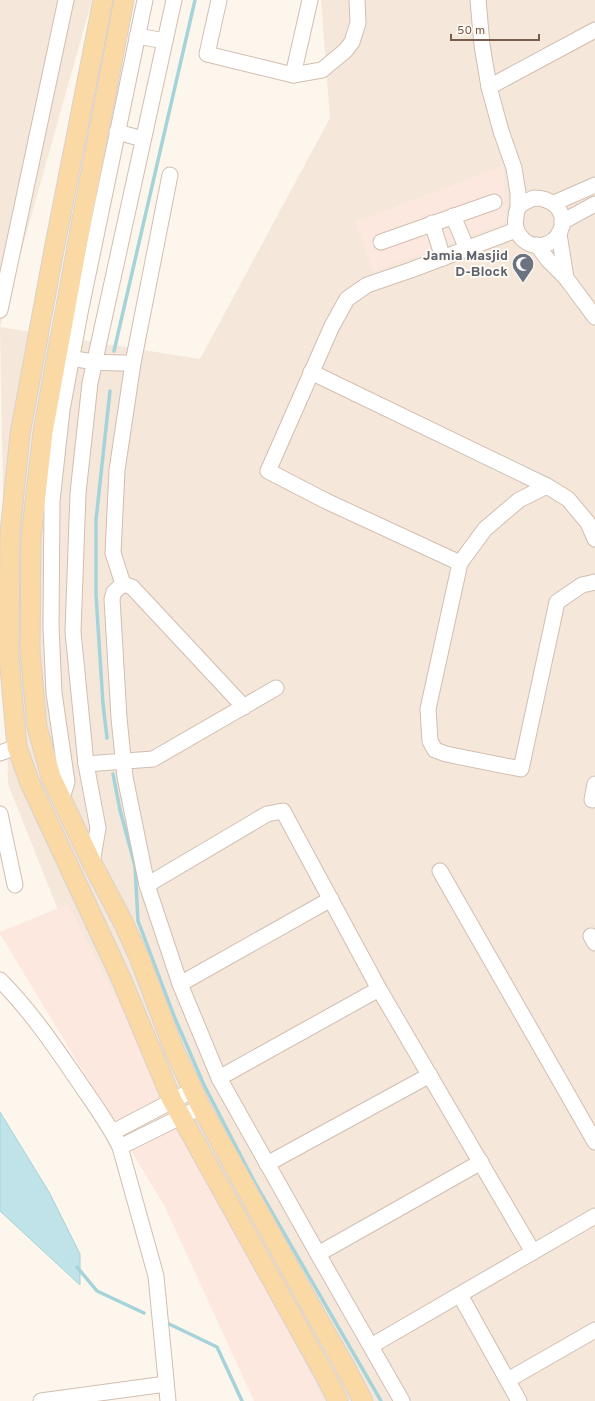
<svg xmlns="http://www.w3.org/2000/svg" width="595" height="1401" font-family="Overpass,sans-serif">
	<rect width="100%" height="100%" fill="#fdf6ec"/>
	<path fill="#f5e8da" d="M0 0H92L0 327 200 359 330 118 321 0H595V1401H293L153 1149 8 784 0 327Z"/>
	<g fill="#fde8e0">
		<path d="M503 166 506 222 373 272 356 222Z"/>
		<path d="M68 904 324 1401H254L165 1207 0 934V932Z"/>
	</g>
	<path fill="#bfe3e8" stroke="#a5d3da" d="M0 1112 49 1192 80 1254V1285L0 1211Z"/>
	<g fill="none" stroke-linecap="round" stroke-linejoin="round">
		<g stroke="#a5d3da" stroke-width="3.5">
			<path d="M114 351 195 0"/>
			<path d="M107 738 103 704 96 595V520L110 391"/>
			<path d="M113 774 120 810 135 866 138 921 174 1016 204 1085 255 1183 381 1401"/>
			<path d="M77 1267 97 1291 144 1313"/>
			<path d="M165 1322 217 1347 242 1401"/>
		</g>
		<g stroke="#d1beb0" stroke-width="17">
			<g id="minor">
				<path d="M219 0 207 54 293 75 322 70 345 51 352 42 358 23 357 0"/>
				<path d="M478 0 482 45 489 87 501 131 514 168 518 193V208"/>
				<path d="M137 36 165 41"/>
				<path d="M293 75 310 0"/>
				<path d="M489 87 595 30"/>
				<path d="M117 132 143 139"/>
				<path d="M534 198C550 198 565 208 562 226 560 234 555 240 549 243 531 252 512 236 516 217 516 214 517 210 518 208 521 203 529 200 534 198Z"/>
				<path d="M554 203 595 185"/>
				<path d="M453 216 467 249"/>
				<path d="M562 222 595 204"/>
				<path d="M432 223 443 258"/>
				<path d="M559 234 566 278"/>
				<path d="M381 242 494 202"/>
				<path d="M537 245 548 260 566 278 595 317"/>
				<path d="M0 310 66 0"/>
				<path d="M62 355C85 363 109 363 133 363"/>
				<path d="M311 372 547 486"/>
				<path d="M595 539 588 523 568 499 547 486 519 500 485 529 460 563 428 709 430 741 435 750 446 754 521 769 557 602 582 585 595 582"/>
				<path d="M460 563 326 501 268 471 332 326 347 299 367 285 411 270 516 230"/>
				<path d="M123 584 114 592 112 599 119 718 125 777 147 885 180 984 219 1078 318 1254 402 1401"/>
				<path d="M123 584 113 553 117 470 133 363 170 175"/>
				<path d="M123 584 132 587 244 707"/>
				<path d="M0 753 17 747"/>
				<path d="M86 764 73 632 78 493 90 383 174 0"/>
				<path d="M592 800 595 784"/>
				<path d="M61 801 67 782 54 693 51 627 52 501 62 410 80 313 145 0"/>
				<path d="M0 814 15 885"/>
				<path d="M92 863 98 828 86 764 153 759 276 688"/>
				<path d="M440 871 595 1142"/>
				<path d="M147 885 267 814 283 811 379 989 533 1252"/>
				<path d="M591 936 595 943"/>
				<path d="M0 980C30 1010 55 1047 79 1082 93 1103 109 1124 120 1147L156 1276 168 1401"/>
				<path d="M180 984 331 899"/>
				<path d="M219 1078 379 989"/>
				<path d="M113 1132 193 1090"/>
				<path d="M120 1147 201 1107"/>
				<path d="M267 1164 430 1075"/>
				<path d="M318 1254 481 1162"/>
				<path d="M460 1295 519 1401"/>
				<path d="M371 1346 595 1216"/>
				<path d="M508 1380 595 1330"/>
				<path d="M41 1401 166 1384"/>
			</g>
		</g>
		<g stroke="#dad1cd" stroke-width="21">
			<g id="major">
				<path d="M103 0 54 250 20 434 10 533 9 657 17 747 30 783 120 976 172 1100 327 1379 338 1401"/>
				<path d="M124 0 81 224 43 432 31 537 30 650 37 727 51 777 92 863 123 922 139 957 175 1052 201 1107 313 1310 343 1363 363 1401"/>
			</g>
		</g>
		<use href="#minor" stroke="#fff" stroke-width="15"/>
		<use href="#major" stroke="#fbd9a5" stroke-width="19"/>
	</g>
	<defs>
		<g id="mosque-pin" transform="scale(1.15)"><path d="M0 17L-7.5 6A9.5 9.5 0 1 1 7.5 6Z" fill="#6b7280" stroke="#fffaf3"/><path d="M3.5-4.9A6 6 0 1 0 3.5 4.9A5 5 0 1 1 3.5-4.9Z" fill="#fff"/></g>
	</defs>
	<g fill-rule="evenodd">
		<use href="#mosque-pin" x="523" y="264"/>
	</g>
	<g text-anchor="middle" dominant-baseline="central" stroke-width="4" stroke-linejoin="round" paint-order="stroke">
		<g font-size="14" font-weight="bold" fill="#5b616d" stroke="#fffaf3" text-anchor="end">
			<text x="508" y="256">Jamia Masjid<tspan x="508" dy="16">D-Block</tspan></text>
		</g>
	</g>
	<path d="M451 34v6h88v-6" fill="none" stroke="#7a5c4d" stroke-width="2"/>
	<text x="457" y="34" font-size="12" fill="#7a5c4d" stroke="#fffaf3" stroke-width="3" paint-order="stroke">50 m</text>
</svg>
